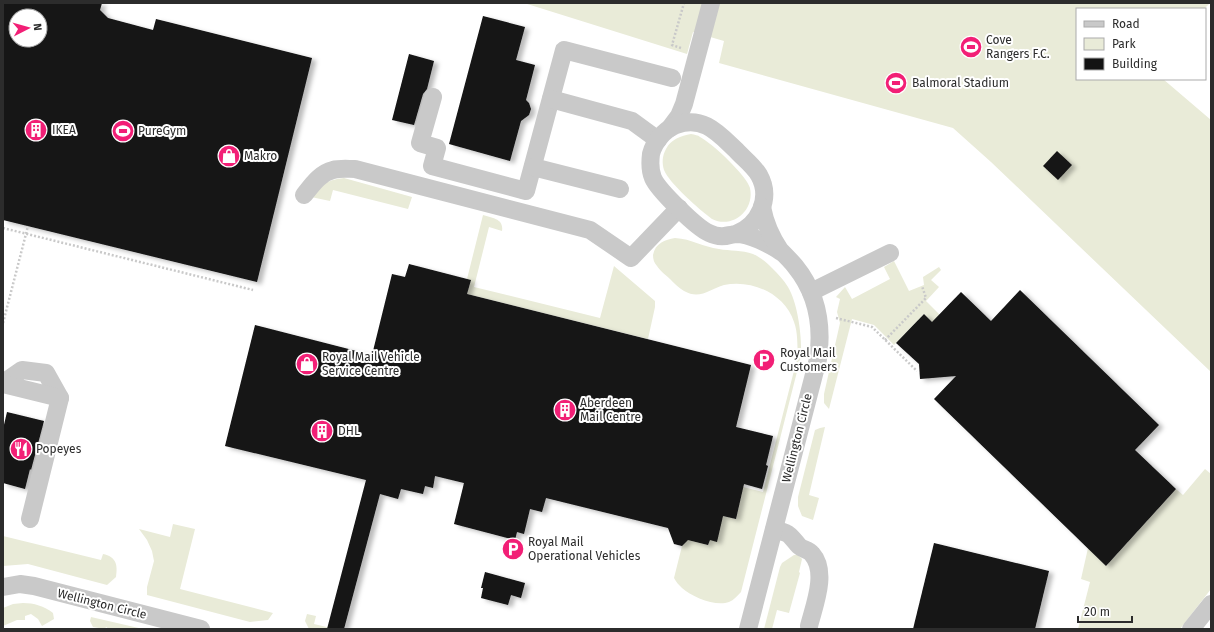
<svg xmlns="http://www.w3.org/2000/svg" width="1214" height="632" font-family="'Fira Sans',sans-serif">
	<defs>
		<filter id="shadow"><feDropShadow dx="4.5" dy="2.5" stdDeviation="2" flood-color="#0004"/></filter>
	</defs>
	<rect width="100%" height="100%" fill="#fff"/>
	<g fill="#e9ebd8">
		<path d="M524 3H1210L1204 9H1077V79H1163L1211 120V372L991 162 953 128 719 63 724 41 693 32 687 54Z"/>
		<path d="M691 134C695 135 698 135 700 137 712 143 747 176 750 188 755 211 732 229 712 219 700 210 669 183 664 170 662 163 662 156 666 149 671 139 681 136 691 134Z"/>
		<path d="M344 178 412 197 408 209 333 190 330 201 311 197C323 184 326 180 344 178Z"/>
		<path d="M483 215C493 218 504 219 502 231L489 227 474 287 600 318 614 266 655 301V307L648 339 467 294 471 280 467 279Z"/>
		<path d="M675 238C692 239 703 247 719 249 730 251 742 250 753 254 760 257 767 263 772 268 778 274 784 280 788 287 798 304 802 336 801 356L741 592C737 596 734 600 729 602 716 607 692 597 682 588 679 585 676 582 674 578L682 546 686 541 689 533 694 541 708 545 710 540 723 516 736 519 743 487 763 492 798 355C797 345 798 332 794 322 785 294 752 279 724 285 710 289 700 300 684 291 679 288 674 283 670 279 666 275 660 271 657 266 654 263 653 259 653 255 655 243 665 240 675 238Z"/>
		<path d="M894 261 909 291 924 285 923 277 939 267 941 270 931 280 939 287 926 301 946 321 939 329 924 314 894 345 874 325 852 319 829 409 824 403V394L840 323 837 312 840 299 836 297 845 287 852 299 890 279 884 267Z"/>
		<path d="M825 427 809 495 819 498 813 520 802 516 798 506V497L815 430 820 428Z"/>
		<path d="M1205 469 1211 474V589L1180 629H1078L1090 582 1081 579 1088 548 1106 566 1176 489 1183 495Z"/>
		<path d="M173 524 195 529 180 589 273 613 268 620 250 622 147 595V587L154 561 152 551 147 540 139 529 170 537Z"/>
		<path d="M3 536 101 560 103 554C116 557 118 564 116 577L107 585 28 564 3 566Z"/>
		<path d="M794 555H798L802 559 799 572 800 573 789 613 777 610 772 629H764L780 567 782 563Z"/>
		<path d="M23 603C34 603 44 606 53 613L54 619 42 626 38 619 31 614 25 616V620H17L3 626V608L13 604Z"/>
		<path d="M307 614 316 616 314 624 335 629H309L305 621Z"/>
		<path d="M91 617 143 629H109L106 627 105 629 93 627 90 621Z"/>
	</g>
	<g fill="#131313" fill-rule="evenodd" filter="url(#shadow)">
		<path d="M3 3H102L100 10 108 18 153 30 156 19 312 58 257 282 3 220ZM16 16H40V40H16Z"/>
		<path d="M483 16 525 27 516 60 535 65 526 100 529 103 531 109 529 115 521 121 510 161 449 144Z"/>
		<path d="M409 54 434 61 427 89 423 94 414 125 392 120Z"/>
		<path d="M1057 151 1072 165 1058 180 1043 166Z"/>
		<path d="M409 264 471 280 467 294 751 365 736 427 773 436 766 465 768 466 762 489 744 484 736 519 723 516 717 542 710 540 708 545 688 540 682 546 674 544 668 528 546 498 542 512 530 509 524 534 517 532 515 540 454 524 464 483 435 476 433 488 425 486 423 494 401 489 398 499 380 494 344 629H327L366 480 225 446 255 325 372 355 392 274 405 277Z"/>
		<path d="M1020 290 1159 425 1135 450 1176 489 1106 566 934 399 956 376 920 379 919 364 896 343 924 314 932 322 961 292 991 321Z"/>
		<path d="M7 412 44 421 31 470 30 469 25 489 3 483V429Z"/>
		<path d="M934 543 1049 571 1035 629H913Z"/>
		<path d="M485 572 525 583 521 598 511 595 508 605 481 598 483 588H481Z"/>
	</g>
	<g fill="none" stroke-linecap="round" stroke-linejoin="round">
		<g stroke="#c9c9c9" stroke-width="2.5" stroke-dasharray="2 2" stroke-linecap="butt">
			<path d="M681 48 672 45 684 3"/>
			<path d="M3 228 253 290"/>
			<path d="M836 318 872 327 917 371"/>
			<path d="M3 323 28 226"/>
			<path d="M885 340 926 298 922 286"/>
		</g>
		<g stroke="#c9c9c9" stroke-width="18">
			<path d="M433 97 420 143 437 148 432 166 526 191 564 50 672 78"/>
			<path d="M551 99 632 121 658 140"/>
			<path d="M670 128 679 116 684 104 711 3"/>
			<path d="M533 167 620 189"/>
			<path d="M304 195C312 185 320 173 333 170 340 168 348 169 355 169L590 230 631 258 679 208"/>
			<path d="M736 234C759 225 772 198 759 175 753 165 743 158 736 150 718 133 703 115 676 125 664 130 654 142 651 154 650 162 650 171 653 178 658 190 697 228 709 233 715 236 723 237 730 235 732 235 734 234 736 234 749 234 770 244 781 252"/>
			<path d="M811 292 890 253"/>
			<path d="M3 383 22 370 46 373 60 398"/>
			<path d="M3 384 60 398 30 519"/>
			<path d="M774 530C778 531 782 531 786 533 791 535 795 542 799 546 803 550 808 549 812 554 828 572 814 606 809 626"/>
			<path d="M3 587 20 584 34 586 201 629"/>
			<path d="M748 629 818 359C823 324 817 293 795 266 790 260 785 255 780 250 771 237 765 223 762 207"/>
			<path d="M1191 629 1211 604"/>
		</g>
	</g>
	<defs>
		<g id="stadium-disc" transform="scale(1.15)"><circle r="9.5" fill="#f21f76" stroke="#fff"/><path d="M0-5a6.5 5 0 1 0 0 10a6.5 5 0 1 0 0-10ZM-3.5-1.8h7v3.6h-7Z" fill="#fff"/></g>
		<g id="building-disc" transform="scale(1.15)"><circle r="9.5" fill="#f21f76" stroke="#fff"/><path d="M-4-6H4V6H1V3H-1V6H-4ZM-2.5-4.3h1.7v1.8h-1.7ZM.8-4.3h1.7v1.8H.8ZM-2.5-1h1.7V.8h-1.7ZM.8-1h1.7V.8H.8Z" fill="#fff"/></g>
		<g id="shop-disc" transform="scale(1.15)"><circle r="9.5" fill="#f21f76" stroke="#fff"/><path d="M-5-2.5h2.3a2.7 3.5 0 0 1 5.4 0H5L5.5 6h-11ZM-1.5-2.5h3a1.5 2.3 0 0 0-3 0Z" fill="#fff"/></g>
		<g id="parking-disc" transform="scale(1.15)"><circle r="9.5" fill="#f21f76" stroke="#fff"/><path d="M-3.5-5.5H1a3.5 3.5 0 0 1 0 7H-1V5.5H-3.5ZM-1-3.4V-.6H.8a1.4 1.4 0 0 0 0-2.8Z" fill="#fff"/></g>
		<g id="restaurant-disc" transform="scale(1.15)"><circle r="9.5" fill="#f21f76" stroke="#fff"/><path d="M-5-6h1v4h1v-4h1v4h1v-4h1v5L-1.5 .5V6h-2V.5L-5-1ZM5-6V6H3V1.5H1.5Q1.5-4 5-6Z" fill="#fff"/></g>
	</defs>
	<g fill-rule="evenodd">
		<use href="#stadium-disc" x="971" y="47"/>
		<use href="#stadium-disc" x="896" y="83"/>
		<use href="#building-disc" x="36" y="130"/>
		<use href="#stadium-disc" x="123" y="131"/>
		<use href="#shop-disc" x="229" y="156"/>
		<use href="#parking-disc" x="764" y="360"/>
		<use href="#shop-disc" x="307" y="364"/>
		<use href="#building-disc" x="565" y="410"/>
		<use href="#building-disc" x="322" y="431"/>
		<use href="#restaurant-disc" x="21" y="449"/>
		<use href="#parking-disc" x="513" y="549"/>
	</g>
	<g text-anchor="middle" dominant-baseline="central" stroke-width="4" stroke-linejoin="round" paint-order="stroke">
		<g font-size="12" fill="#2c2c2c" stroke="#fff" text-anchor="start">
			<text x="986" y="40">Cove<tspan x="986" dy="14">Rangers F.C.</tspan></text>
			<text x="912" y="83">Balmoral Stadium</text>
			<text x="52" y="130">IKEA</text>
			<text x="138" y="131">PureGym</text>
			<text x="244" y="156">Makro</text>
			<text x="780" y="353">Royal Mail<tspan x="780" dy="14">Customers</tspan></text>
			<text x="322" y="357">Royal Mail Vehicle<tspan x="322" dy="14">Service Centre</tspan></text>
			<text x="580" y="403">Aberdeen<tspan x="580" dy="14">Mail Centre</tspan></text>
			<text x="338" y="431">DHL</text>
			<text x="36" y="449">Popeyes</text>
			<text x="528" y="542">Royal Mail<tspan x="528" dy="14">Operational Vehicles</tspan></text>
		</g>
		<g font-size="12" fill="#2c2c2c" stroke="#fff">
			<text transform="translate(797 438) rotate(-76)">Wellington Circle</text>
			<text transform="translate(102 604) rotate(14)">Wellington Circle</text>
		</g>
	</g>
	<rect width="1214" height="632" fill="none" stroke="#2c2c2c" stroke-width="8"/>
	<rect x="1076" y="8" width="130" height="72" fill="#ffffff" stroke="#ababab"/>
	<rect x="1084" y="21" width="20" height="6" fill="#c9c9c9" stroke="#ababab"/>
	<text x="1112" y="28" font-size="12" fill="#2c2c2c">Road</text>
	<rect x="1084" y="38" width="20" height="12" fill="#e9ebd8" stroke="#ababab"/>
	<text x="1112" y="48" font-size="12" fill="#2c2c2c">Park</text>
	<rect x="1084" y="58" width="20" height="12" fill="#131313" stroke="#ababab"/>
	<text x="1112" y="68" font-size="12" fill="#2c2c2c">Building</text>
	<g transform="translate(28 28) rotate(84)"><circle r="19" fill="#ffffff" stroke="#ababab"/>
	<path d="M0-3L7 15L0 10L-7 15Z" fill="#f21f76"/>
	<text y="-6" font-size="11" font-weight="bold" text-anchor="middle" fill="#2c2c2c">N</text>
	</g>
	<path d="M1078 616v6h54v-6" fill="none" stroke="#2c2c2c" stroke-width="2"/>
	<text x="1084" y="616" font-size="12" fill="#2c2c2c" stroke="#ffffff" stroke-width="3" paint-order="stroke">20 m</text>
</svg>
